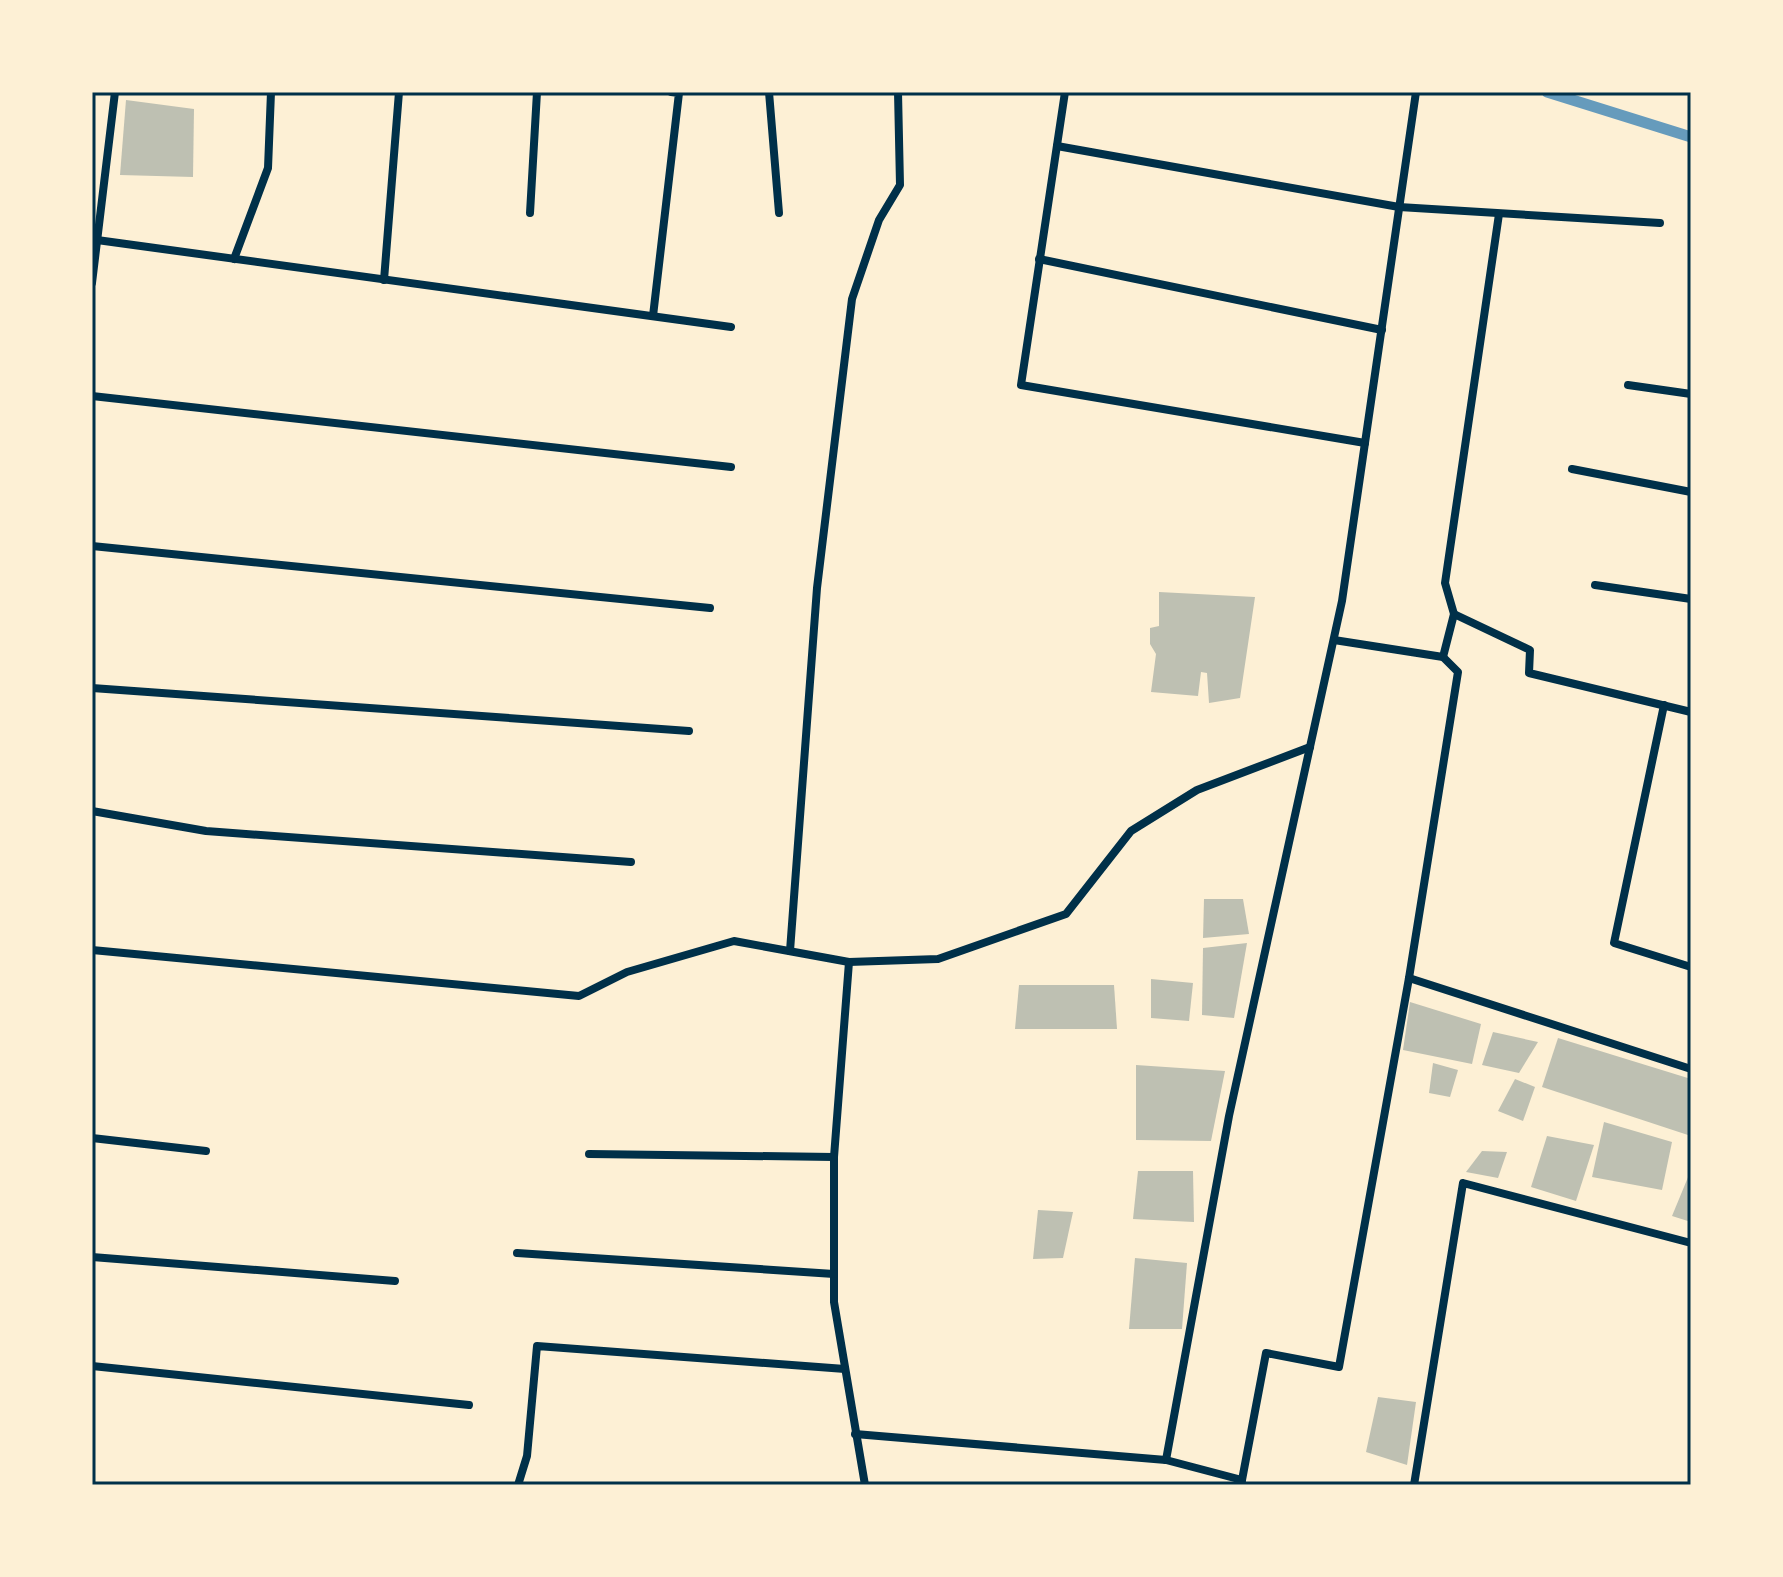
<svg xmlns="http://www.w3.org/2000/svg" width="1783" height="1577" font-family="Rubik,sans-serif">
	<rect width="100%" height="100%" fill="#fdf0d5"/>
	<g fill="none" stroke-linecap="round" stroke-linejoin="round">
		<path stroke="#669bbc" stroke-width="11" d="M1547 92 1691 137"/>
	</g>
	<g fill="#bec0b2">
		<path d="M126 100 194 109 193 177 120 175Z"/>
		<path d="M1159 592 1255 597 1240 698 1209 703 1207 673 1201 672 1198 696 1151 692 1156 654 1150 644V628L1159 626Z"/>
		<path d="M1204 899H1243L1249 934 1203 938Z"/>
		<path d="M1247 943 1234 1018 1202 1015 1203 948Z"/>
		<path d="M1151 979 1193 983 1189 1021 1151 1018Z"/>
		<path d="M1019 985H1114L1117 1029H1015Z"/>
		<path d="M1410 1002 1481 1024 1472 1064 1403 1050Z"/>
		<path d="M1493 1032 1538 1042 1519 1073 1482 1065Z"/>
		<path d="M1558 1038 1691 1079V1136L1542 1087Z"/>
		<path d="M1433 1063 1458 1070 1450 1097 1429 1093Z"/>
		<path d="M1136 1065 1225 1071 1211 1141 1136 1140Z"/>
		<path d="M1515 1079 1535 1087 1523 1121 1498 1111Z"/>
		<path d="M1604 1122 1672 1142 1662 1190 1592 1177Z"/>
		<path d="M1547 1136 1594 1145 1576 1201 1531 1187Z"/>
		<path d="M1482 1151 1507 1152 1498 1178 1466 1172Z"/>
		<path d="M1691 1170V1222L1672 1216Z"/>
		<path d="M1138 1171H1193L1194 1222 1133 1219Z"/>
		<path d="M1038 1210 1073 1212 1063 1258 1033 1259Z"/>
		<path d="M1135 1258 1187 1263 1182 1329H1129Z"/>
		<path d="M1378 1397 1416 1402 1407 1465 1366 1452Z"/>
	</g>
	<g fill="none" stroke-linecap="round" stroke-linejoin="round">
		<g stroke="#003049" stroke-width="8">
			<path d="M769 92 779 213"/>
			<path d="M1065 92 1021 385 1365 443"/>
			<path d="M1057 146 1399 207 1660 223"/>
			<path d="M530 213 537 92"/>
			<path d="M97 240 731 327"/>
			<path d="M234 259 268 168 271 92"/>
			<path d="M1039 259 1382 330"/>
			<path d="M384 280 399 92"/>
			<path d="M92 283 115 92"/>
			<path d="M653 316 679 93 671 92"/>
			<path d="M1628 385 1691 394"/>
			<path d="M92 396 731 467"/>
			<path d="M1572 469 1691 492"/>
			<path d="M92 546 710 608"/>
			<path d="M1595 585 1691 599"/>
			<path d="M1454 614 1445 583 1499 214"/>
			<path d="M1334 640 1443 657 1454 614 1530 650 1529 673 1691 712"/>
			<path d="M92 688 689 731"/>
			<path d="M1664 705 1614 943 1691 967"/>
			<path d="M92 811 206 831 631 862"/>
			<path d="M92 950 579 996 627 972 734 941 849 962 938 959 1066 914 1131 831 1197 790 1310 747"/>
			<path d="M790 951 817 588 852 299 879 220 900 185 898 92"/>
			<path d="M849 962 834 1157V1302L865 1485"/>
			<path d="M1409 978 1691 1069"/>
			<path d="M92 1138 206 1151"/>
			<path d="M589 1154 834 1157"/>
			<path d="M517 1253 834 1274"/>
			<path d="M92 1257 395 1281"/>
			<path d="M92 1366 469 1405"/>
			<path d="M855 1434 1166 1460 1242 1480 1241 1484"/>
			<path d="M1166 1460 1229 1116 1342 601 1416 92"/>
			<path d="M1242 1480 1266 1353 1339 1367 1409 978 1458 672 1443 657"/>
			<path d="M518 1485 527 1456 537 1346 845 1369"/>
			<path d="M1414 1485 1463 1183 1691 1243"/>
		</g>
	</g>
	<rect width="1783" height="1577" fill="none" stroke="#fdf0d5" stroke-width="188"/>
	<rect x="94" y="94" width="1595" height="1389" fill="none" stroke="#003049" stroke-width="3"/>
</svg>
